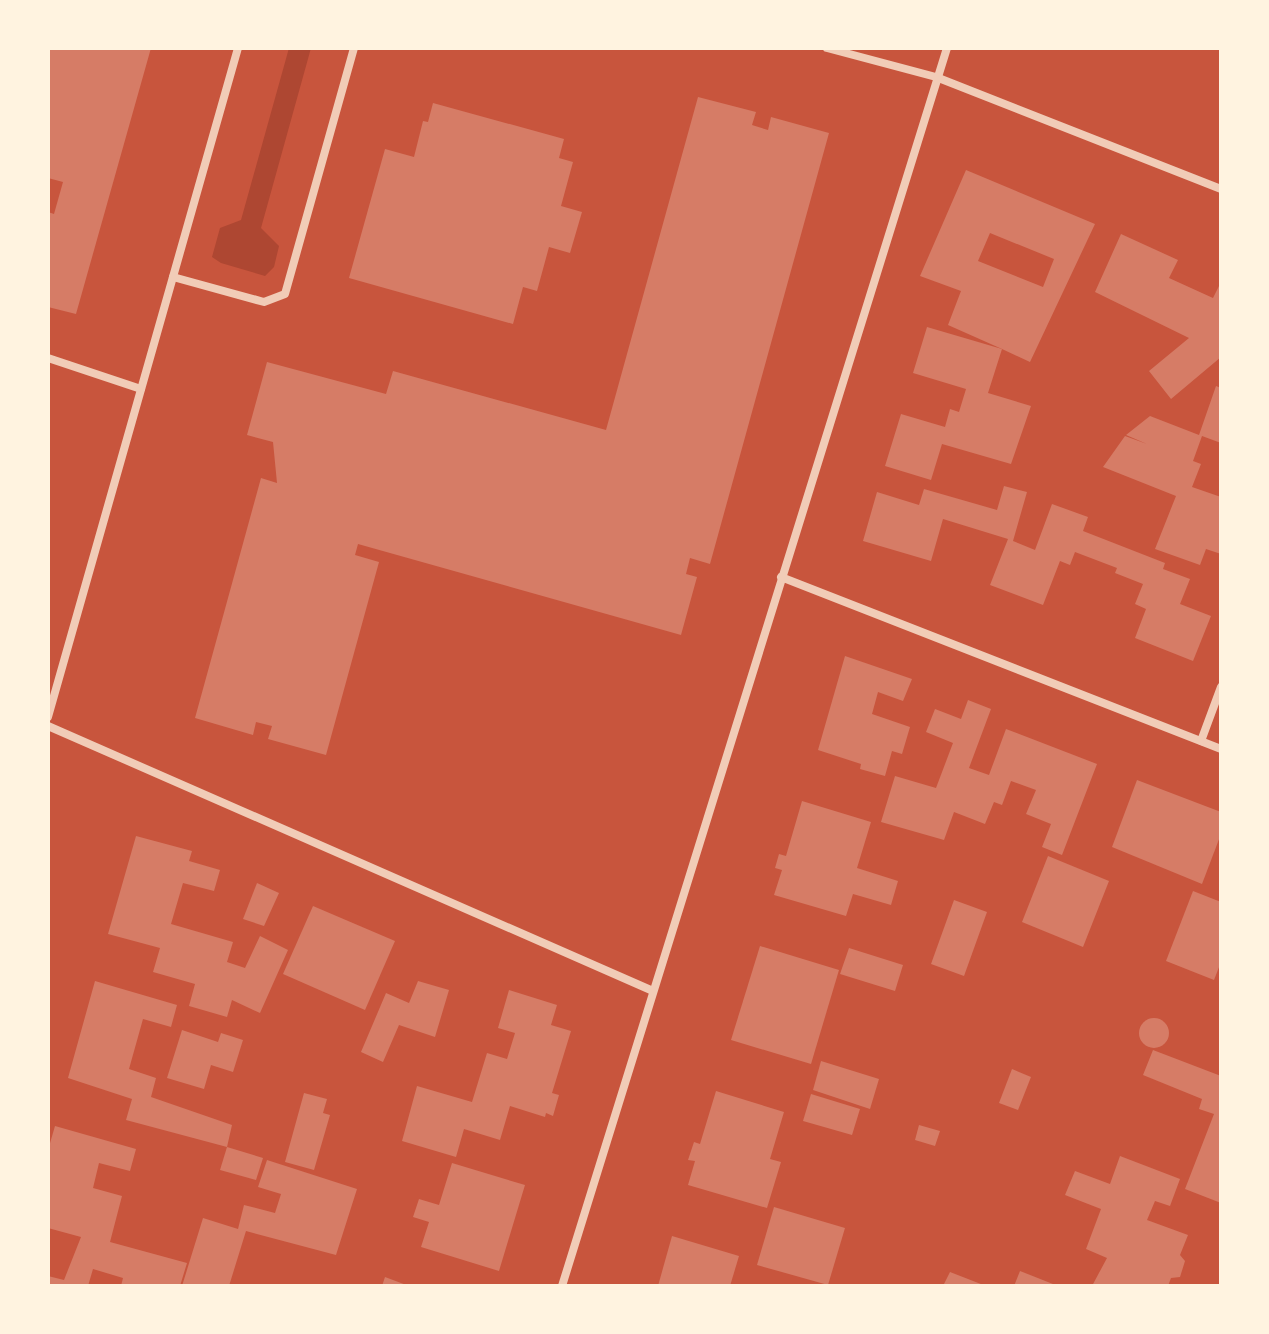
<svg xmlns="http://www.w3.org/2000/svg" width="1269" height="1334" font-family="'Nunito Sans',sans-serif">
	<rect width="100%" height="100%" fill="#c8553d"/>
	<path fill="#ae4732" d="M289 48H311L261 228 279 246 274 267 265 276 221 263 212 257 220 228 241 220Z"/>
	<g fill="#d67c66" fill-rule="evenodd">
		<path d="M48 48H151L76 314 48 307V212L54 214 63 182 48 178Z"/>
		<path d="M698 97 756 112 752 125 768 130 771 117 829 133 710 564 690 558 686 574 697 577 681 635 358 544 355 555 379 562 326 755 268 739 272 726 256 722 253 735 195 718 261 478 277 483 273 442 247 435 267 362 386 394 393 371 606 430Z"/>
		<path d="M433 103 564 139 559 158 573 162 561 206 582 212 570 253 549 247 537 291 523 287 513 324 349 278 385 149 414 157 423 121 428 122Z"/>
		<path d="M966 170 1095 224 1030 362 1002 349 988 393 1031 406 1011 464 942 444 931 480 885 466 901 414 945 427 950 409 959 412 966 389 913 373 927 327 1002 349 948 325 961 291 920 276ZM990 233 1054 259 1043 287 978 261Z"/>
		<path d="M1121 234 1178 260 1169 278 1213 298 1221 282V357L1171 399 1149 371 1189 338 1095 292Z"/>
		<path d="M1216 386 1221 388V443L1202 436 1193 461 1201 464 1192 487 1221 497V554L1206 549 1200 565 1155 549 1176 496 1103 467 1125 436 1147 444 1126 435 1150 416 1199 435Z"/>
		<path d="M1004 486 1027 492 1013 541 1035 550 1052 504 1088 517 1083 531 1165 563 1163 569 1190 579 1180 604 1211 616 1193 661 1135 638 1146 609 1135 604 1143 584 1115 573 1117 568 1075 552 1070 565 1060 561 1043 605 990 585 1008 539 943 519 931 561 863 541 877 492 919 505 924 489 997 510Z"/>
		<path d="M845 656 912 679 903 701 878 692 872 714 910 727 902 754 892 751 885 776 860 769 861 764 818 750Z"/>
		<path d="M968 700 991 709 969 768 989 775 1006 729 1097 764 1062 855 1042 847 1051 824 1026 814 1036 790 1011 781 1002 805 994 802 985 824 954 812 944 840 881 822 895 776 936 788 953 743 926 732 935 709 961 719Z"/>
		<path d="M1137 780 1221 812V834L1202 884 1112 847Z"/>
		<path d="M802 801 871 822 857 868 898 881 891 905 853 894 846 916 774 895 782 870 775 868 779 854 786 856Z"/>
		<path d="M136 836 192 851 189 861 220 870 214 891 183 883 171 924 233 942 227 962 245 968 260 936 288 950 260 1013 232 1000 227 1017 189 1006 195 984 153 972 160 948 108 934Z"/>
		<path d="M1048 856 1109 881 1083 947 1022 922Z"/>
		<path d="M257 883 279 893 264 926 243 919Z"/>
		<path d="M1193 891 1221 902V962L1214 980 1166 961Z"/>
		<path d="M954 900 987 912 964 976 931 964Z"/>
		<path d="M313 906 395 941 365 1010 283 974Z"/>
		<path d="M760 946 839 970 811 1064 731 1040Z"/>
		<path d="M849 948 903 965 895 991 840 974Z"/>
		<path d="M95 981 177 1005 171 1027 143 1019 129 1069 156 1078 151 1097 232 1125 227 1147 126 1120 132 1099 68 1078Z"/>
		<path d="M418 981 449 990 435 1037 399 1025 383 1062 361 1052 386 993 409 1003Z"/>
		<path d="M509 990 557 1005 551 1025 571 1031 552 1093 559 1095 553 1116 546 1113 545 1117 510 1106 500 1140 464 1129 456 1157 402 1141 417 1086 472 1102 487 1053 507 1059 515 1033 498 1028Z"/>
		<circle cx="1154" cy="1033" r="15"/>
		<path d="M182 1030 218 1042 221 1033 243 1040 233 1072 211 1065 204 1089 167 1078Z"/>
		<path d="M1153 1050 1221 1076V1203L1185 1189 1214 1114 1199 1109 1202 1099 1143 1075Z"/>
		<path d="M821 1061 879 1079 870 1109 813 1090Z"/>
		<path d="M1012 1069 1031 1077 1018 1110 999 1103Z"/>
		<path d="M716 1091 784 1112 770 1159 781 1162 767 1208 688 1185 695 1161 688 1160 694 1142 700 1144Z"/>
		<path d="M304 1093 327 1099 323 1113 330 1115 314 1170 285 1162Z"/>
		<path d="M811 1094 860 1109 852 1135 803 1121Z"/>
		<path d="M919 1125 940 1131 935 1146 915 1140Z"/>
		<path d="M55 1126 136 1149 130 1171 99 1163 93 1188 122 1196 110 1242 187 1263 180 1286H121L123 1278 93 1269 88 1286H48V1276L64 1280 81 1237 48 1228V1150Z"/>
		<path d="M227 1147 263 1158 256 1180 220 1170Z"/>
		<path d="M1120 1156 1180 1179 1170 1206 1155 1201 1147 1220 1188 1235 1180 1255 1185 1261 1180 1277 1171 1278 1168 1286H1092L1107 1258 1086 1249 1101 1209 1065 1195 1075 1171 1110 1184Z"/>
		<path d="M267 1160 357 1189 336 1255 246 1231 229 1286H182L203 1218 238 1229 244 1205 275 1213 281 1194 258 1187Z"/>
		<path d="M452 1163 525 1185 499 1271 421 1247 429 1222 413 1217 419 1199 439 1205Z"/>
		<path d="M774 1207 845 1228 828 1285 757 1265Z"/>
		<path d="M672 1236 739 1256 730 1286H658Z"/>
		<path d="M1020 1271 1058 1286H1014Z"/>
		<path d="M950 1272 986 1286H943Z"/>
		<path d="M385 1277 409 1286H382Z"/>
	</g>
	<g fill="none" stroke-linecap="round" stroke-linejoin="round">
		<g stroke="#f1ccb7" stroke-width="8">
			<path d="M827 48 936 77 1221 189"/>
			<path d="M173 277 264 302 285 294 354 48"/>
			<path d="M48 358 141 389"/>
			<path d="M781 577 1221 749"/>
			<path d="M48 717 238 48"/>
			<path d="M48 726 653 991"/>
			<path d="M1201 741 1221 687"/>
			<path d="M562 1286 947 48"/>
		</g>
	</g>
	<rect width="1269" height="1334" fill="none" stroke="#fff3e0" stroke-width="100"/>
</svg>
